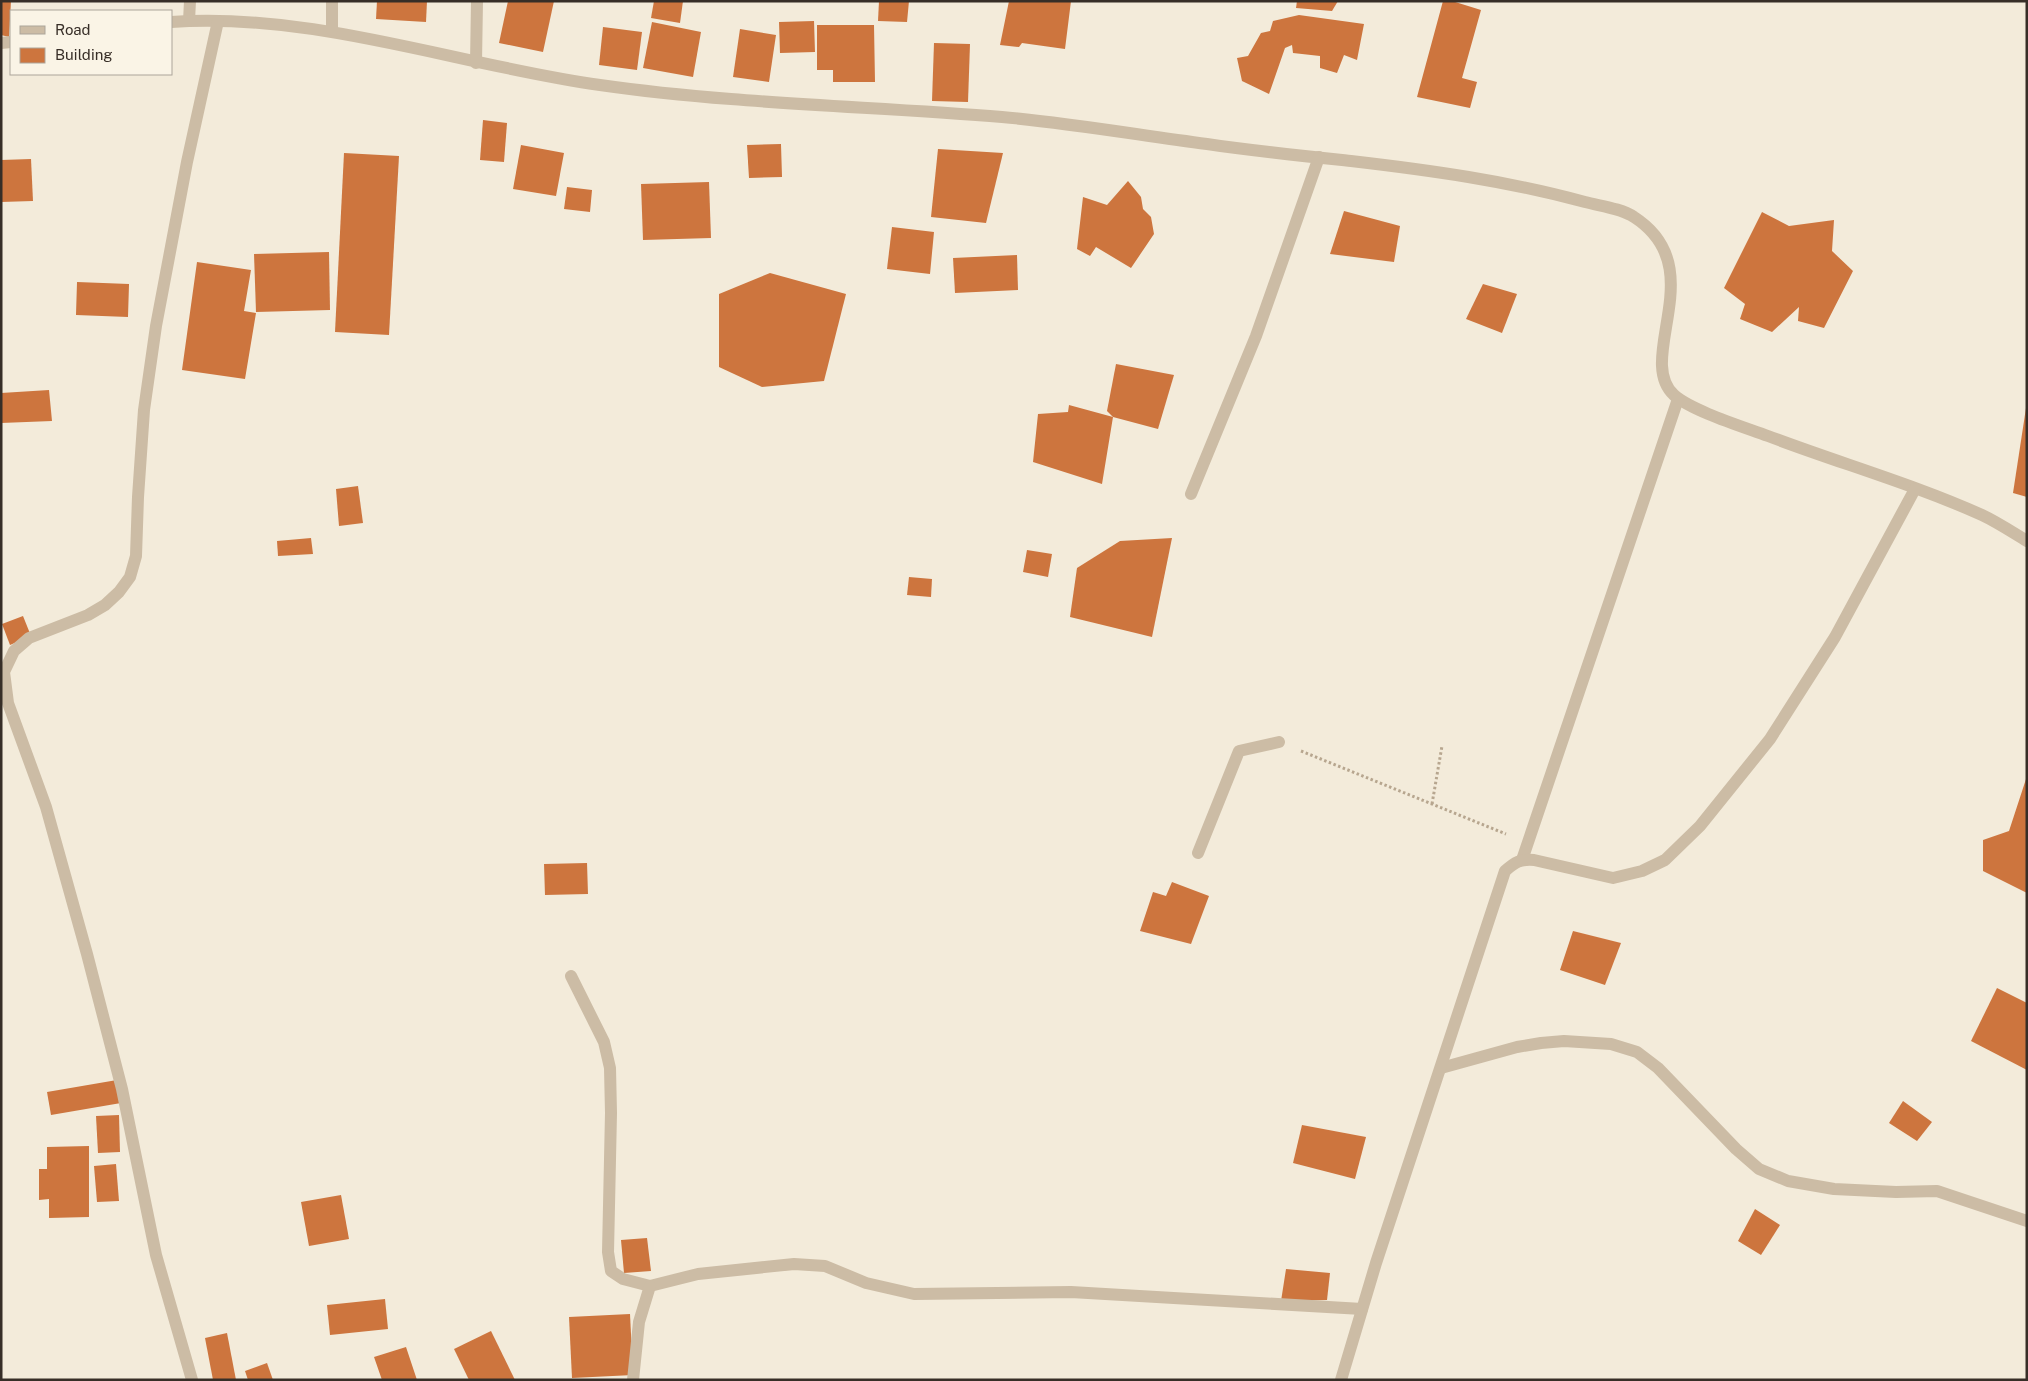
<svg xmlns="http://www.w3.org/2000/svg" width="2028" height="1381" font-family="'Public Sans',sans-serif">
	<rect width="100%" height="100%" fill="#f3ebda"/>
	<g fill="#cd753e">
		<path d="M1 1H11L9 37 1 35Z"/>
		<path d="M377 1H427L426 22 376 19Z"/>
		<path d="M508 1H554L543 52 499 43Z"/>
		<path d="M654 1H683L680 23 651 18Z"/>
		<path d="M879 1H909L907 22 878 21Z"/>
		<path d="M1009 1H1071L1065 49 1022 43 1019 47 1000 45Z"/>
		<path d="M1297 1H1338L1332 11 1296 8Z"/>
		<path d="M1443 1H1452L1481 10 1462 78 1477 82 1470 108 1417 97Z"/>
		<path d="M1299 15 1364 24 1357 60 1344 55 1337 73 1320 68V56L1293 53 1292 45 1285 48 1269 94 1242 81 1237 58 1248 56 1261 33 1270 31 1273 21Z"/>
		<path d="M814 21 815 52 780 53 779 22Z"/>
		<path d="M652 22 701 32 693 77 643 68Z"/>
		<path d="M817 25H874L875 82H833V70H817Z"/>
		<path d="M603 27 642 32 637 70 599 65Z"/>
		<path d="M740 29 776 35 769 82 733 77Z"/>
		<path d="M934 43 970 44 968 102 932 101Z"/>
		<path d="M483 120 507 123 504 162 480 160Z"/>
		<path d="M781 144 782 177 749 178 747 145Z"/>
		<path d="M521 145 564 153 556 196 513 189Z"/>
		<path d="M938 149 1003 153 986 223 931 217Z"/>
		<path d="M344 153 399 156 389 335 335 332Z"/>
		<path d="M31 159 33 201 1 202V160Z"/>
		<path d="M1128 181 1141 197 1143 209 1151 217 1154 234 1131 268 1096 247 1090 256 1077 249 1083 197 1107 205Z"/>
		<path d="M709 182 711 238 643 240 641 184Z"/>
		<path d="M567 187 592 190 590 212 564 209Z"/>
		<path d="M1344 211 1400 226 1394 262 1330 254Z"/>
		<path d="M1762 212 1789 226 1834 220 1832 251 1853 271 1824 328 1798 321 1799 307 1772 332 1740 319 1745 304 1724 288Z"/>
		<path d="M892 227 934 232 930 274 887 269Z"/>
		<path d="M329 252 330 310 256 312 254 254Z"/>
		<path d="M1017 255 1018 290 955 293 953 258Z"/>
		<path d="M197 262 251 270 244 311 256 313 245 379 182 370Z"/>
		<path d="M770 273 846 294 824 381 762 387 719 367V294Z"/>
		<path d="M77 282 129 284 128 317 76 315Z"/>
		<path d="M1483 284 1517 294 1502 333 1466 319Z"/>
		<path d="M1116 364 1174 375 1158 429 1113 417 1107 411Z"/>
		<path d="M49 390 52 421 1 423V393Z"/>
		<path d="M1069 405 1113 417 1102 484 1033 462 1038 414 1068 412Z"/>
		<path d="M2026 408H2027V497L2013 493Z"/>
		<path d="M358 486 363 523 339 526 336 489Z"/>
		<path d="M311 538 313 554 278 556 277 541Z"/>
		<path d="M1172 538 1152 637 1070 617 1077 568 1120 541Z"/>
		<path d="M1027 550 1052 554 1048 577 1023 572Z"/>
		<path d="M909 577 932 579 931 597 907 595Z"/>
		<path d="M23 616 31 636 10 645 2 624Z"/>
		<path d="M2027 776V893L1983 871V840L2009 831Z"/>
		<path d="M587 863 588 894 545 895 544 864Z"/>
		<path d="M1172 882 1209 896 1191 944 1140 931 1153 892 1166 896Z"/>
		<path d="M1573 931 1621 943 1605 985 1560 970Z"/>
		<path d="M1997 988 2027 1003V1070L1971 1041Z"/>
		<path d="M117 1080 121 1103 51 1115 47 1092Z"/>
		<path d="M1903 1101 1932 1122 1917 1141 1889 1123Z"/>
		<path d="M119 1115 120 1152 98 1153 96 1116Z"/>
		<path d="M1302 1125 1366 1137 1355 1179 1293 1163Z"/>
		<path d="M89 1146V1217L49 1218V1199L39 1200V1169H47V1147Z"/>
		<path d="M116 1164 119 1201 97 1202 94 1166Z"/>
		<path d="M341 1195 349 1239 309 1246 301 1202Z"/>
		<path d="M1755 1209 1780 1225 1761 1255 1738 1241Z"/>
		<path d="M647 1238 651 1271 624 1273 621 1240Z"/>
		<path d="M1286 1269 1330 1273 1327 1300 1281 1301Z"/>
		<path d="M385 1299 388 1329 330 1335 327 1305Z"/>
		<path d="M630 1314 633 1375 572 1378 569 1317Z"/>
		<path d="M491 1331 515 1380H469L454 1349Z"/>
		<path d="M227 1333 236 1380H213L205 1338Z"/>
		<path d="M406 1347 417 1380H382L374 1357Z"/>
		<path d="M267 1363 273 1380H248L245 1371Z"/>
	</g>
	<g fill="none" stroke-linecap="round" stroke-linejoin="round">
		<g stroke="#b7a68f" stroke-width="3" stroke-dasharray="2.5 2.5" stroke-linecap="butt">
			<path d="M1301 751 1506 834"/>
			<path d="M1432 804 1442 746"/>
		</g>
		<g stroke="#ccbca5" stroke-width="12">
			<path d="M189 21 190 1"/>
			<path d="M171 22C317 12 457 65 600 85 733 104 868 106 1002 117 1070 123 1138 135 1207 144 1254 151 1303 156 1351 161 1429 170 1508 181 1585 202 1600 206 1621 208 1634 217 1713 268 1634 358 1674 395 1692 411 1744 427 1768 436 1839 463 1913 484 1982 515 1997 522 2012 532 2027 541"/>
			<path d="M332 30V1"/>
			<path d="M1 43 11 42"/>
			<path d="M476 63 477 1"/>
			<path d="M1191 494 1256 336 1319 157"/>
			<path d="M1198 853 1239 751 1279 742"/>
			<path d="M1522 860 1678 399"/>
			<path d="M571 976 604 1042 610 1068 611 1113 608 1252 611 1271 623 1279 650 1286 698 1274 794 1264 825 1266 866 1283 914 1294 1071 1292 1362 1309"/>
			<path d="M1441 1068 1517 1047 1541 1043 1564 1041 1611 1044 1637 1052 1658 1068 1736 1149 1759 1169 1788 1181 1834 1189 1896 1192 1937 1191 2027 1221"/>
			<path d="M192 1380 156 1255 122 1089 87 954 46 807 8 703 4 672 14 651 29 638 88 615 105 605 119 592 130 577 136 556 138 497 144 410 156 326 187 162 218 21"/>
			<path d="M633 1380 639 1322 650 1286"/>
			<path d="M1341 1380 1376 1263 1505 871C1515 862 1520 859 1534 860L1613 878 1642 871 1665 860 1700 826 1770 739 1835 637 1915 489"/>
		</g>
	</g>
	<rect width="2028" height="1381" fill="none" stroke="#372e27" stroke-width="5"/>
	<rect x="10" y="10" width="162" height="65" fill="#faf4e6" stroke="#aca59a"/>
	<rect x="20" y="26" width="25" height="8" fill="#ccbca5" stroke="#aca59a"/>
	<text x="55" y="35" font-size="15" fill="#372e27">Road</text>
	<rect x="20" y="48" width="25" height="15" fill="#cd753e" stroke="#aca59a"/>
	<text x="55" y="60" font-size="15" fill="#372e27">Building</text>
</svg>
